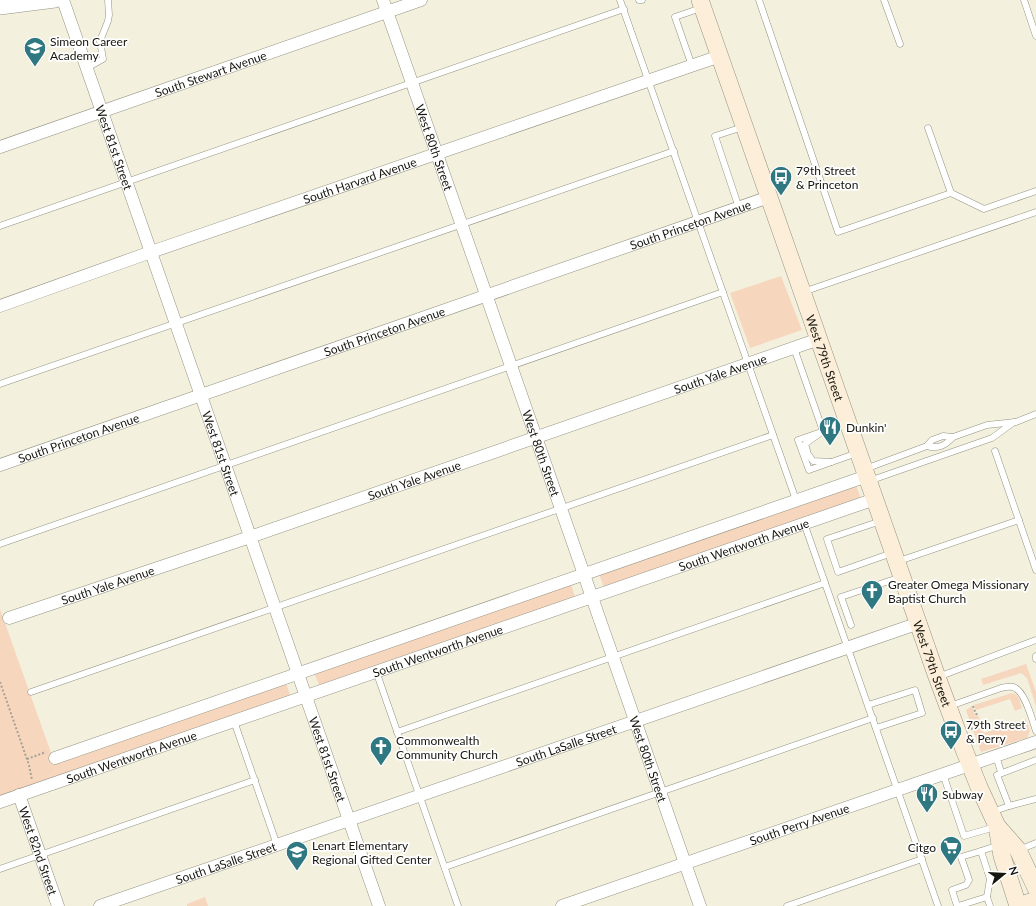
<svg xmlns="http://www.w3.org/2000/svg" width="1036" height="906" font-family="Lato,sans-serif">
	<rect width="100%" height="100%" fill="#f3f0de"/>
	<g fill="#f7d6be">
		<path d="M781 276 802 330 750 348 730 293Z"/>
		<path d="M856 485 861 499 604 588 599 574Z"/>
		<path d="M571 584 575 597 319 685 314 673Z"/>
		<path d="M0 609 55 764 286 683 290 695 0 797Z"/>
		<path d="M1026 664 1036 692V706L1027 678 1021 673 983 685 981 679Z"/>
		<path d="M1012 693C1019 694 1020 702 1022 708L1015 711 1010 699 976 710 974 705Z"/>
		<path d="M972 706 975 716 978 715 981 724 972 727 966 710Z"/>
		<path d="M1026 719 1030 731 1027 738 981 752 973 730 982 727 984 733Z"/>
		<path d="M205 897 208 906H187V904Z"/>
	</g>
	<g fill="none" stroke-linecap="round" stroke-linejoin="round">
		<g stroke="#959382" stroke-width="7">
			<g id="service">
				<path d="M620 0 796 500"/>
				<path d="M639 0H642"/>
				<path d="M759 0 838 232 951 193 984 209 1036 191"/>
				<path d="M884 0 900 44"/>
				<path d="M1024 0 1036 36"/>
				<path d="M692 66 675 17 701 8"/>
				<path d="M87 68 103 59 100 41 108 21 109 15 108 0"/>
				<path d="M928 128 951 193"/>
				<path d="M739 208 715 136 743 127"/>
				<path d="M0 226 624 9"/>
				<path d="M803 292 1036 212"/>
				<path d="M794 348 823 431 805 444 808 454 813 461 831 462"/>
				<path d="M0 384 674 151"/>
				<path d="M847 423 798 440 809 470 857 453"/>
				<path d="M927 446C938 449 945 446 953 437"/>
				<path d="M995 451 1036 570"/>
				<path d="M865 469 927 446 932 440 943 436 953 437 987 425 1016 422 1036 414"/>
				<path d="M869 481 992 438 1014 422"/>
				<path d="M881 521 827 539 838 572 892 553"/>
				<path d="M804 523 938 906"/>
				<path d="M0 544 723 292"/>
				<path d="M899 561 1019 520"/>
				<path d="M851 625 841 597 901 577"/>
				<path d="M1036 656V659"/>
				<path d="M376 671 458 906"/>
				<path d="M938 677 1036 640"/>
				<path d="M31 692 773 435"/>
				<path d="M868 705 915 690 922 713 876 728"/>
				<path d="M950 706 1001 688C1005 687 1009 686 1013 687 1025 690 1032 720 1036 731"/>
				<path d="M234 721 277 845"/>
				<path d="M397 732 825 583"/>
				<path d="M996 756 1001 772"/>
				<path d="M943 774 964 836 995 827"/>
				<path d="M1009 806 1036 799"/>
				<path d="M992 812 1009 806 997 775 1036 760"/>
				<path d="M1019 850 1036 843"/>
				<path d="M445 867 873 718"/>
				<path d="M0 869 255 780"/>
				<path d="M987 897 990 879 981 851 999 845"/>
				<path d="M787 906 922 859"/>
				<path d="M957 906 952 890 966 885 969 880 961 857 981 851"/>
				<path d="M958 906 987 897 990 906"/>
			</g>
		</g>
		<g stroke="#959382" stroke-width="13">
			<g id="minor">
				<path id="s1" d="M63 0 379 906"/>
				<path id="s2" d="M383 0 700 906"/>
				<path id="s3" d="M0 147 421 0"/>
				<path id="s4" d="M0 306 151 252 720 56"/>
				<path id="s5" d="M0 465 769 197"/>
				<path id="s6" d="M9 618 250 537 819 339"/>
				<path d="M55 758 867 476"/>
				<path id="s7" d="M19 795 58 906"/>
				<path id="s8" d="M0 802 875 499"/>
				<path id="s9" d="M100 906 919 623"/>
				<path id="s10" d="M562 906 1036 742"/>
			</g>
		</g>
		<g stroke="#959382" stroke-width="16">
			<path id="tertiary" d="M0 7 55 0"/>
		</g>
		<g stroke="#959382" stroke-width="18">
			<g id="secondary">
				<path id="s11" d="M700 0 937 677 965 752 979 787 997 826 1002 856 1018 906"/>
				<path d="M997 826 1018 850 1036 888"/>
				<path d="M1018 906 1036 900"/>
			</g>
		</g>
		<g stroke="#a5a395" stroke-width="2" stroke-dasharray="2 2" stroke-linecap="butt">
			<path d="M0 682 29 765 32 780"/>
			<path d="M973 706 976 714H978"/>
			<path d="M971 729 982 725"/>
			<path d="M27 759 46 752"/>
		</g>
		<use href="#service" stroke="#fff" stroke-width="6"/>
		<use href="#minor" stroke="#fff" stroke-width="12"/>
		<use href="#tertiary" stroke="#fff" stroke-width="15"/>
		<use href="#secondary" stroke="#fceed8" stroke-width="17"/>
	</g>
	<defs>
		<g id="school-pin" transform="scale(1.15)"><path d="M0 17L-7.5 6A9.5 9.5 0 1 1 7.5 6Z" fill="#307881" stroke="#fff"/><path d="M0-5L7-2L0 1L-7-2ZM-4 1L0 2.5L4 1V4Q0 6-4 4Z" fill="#fff"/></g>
		<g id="bus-pin" transform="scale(1.15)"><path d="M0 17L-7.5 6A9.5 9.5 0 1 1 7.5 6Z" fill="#307881" stroke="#fff"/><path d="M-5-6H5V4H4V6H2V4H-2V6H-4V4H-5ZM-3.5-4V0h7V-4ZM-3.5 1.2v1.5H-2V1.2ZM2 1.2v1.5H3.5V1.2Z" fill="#fff"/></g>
		<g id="restaurant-pin" transform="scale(1.15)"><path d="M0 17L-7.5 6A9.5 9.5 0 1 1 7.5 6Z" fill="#307881" stroke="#fff"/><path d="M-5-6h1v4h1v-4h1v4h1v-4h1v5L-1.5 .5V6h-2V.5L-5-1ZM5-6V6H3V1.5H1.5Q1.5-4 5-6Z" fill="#fff"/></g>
		<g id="church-pin" transform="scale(1.15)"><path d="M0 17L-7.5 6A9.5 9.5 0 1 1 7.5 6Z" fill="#307881" stroke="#fff"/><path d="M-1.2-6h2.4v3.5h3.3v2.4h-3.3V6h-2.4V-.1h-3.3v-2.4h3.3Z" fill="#fff"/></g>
		<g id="supermarket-pin" transform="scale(1.15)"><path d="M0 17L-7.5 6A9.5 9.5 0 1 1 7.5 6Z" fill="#307881" stroke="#fff"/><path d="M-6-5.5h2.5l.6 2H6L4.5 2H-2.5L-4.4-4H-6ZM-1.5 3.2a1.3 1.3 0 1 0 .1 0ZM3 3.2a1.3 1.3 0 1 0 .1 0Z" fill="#fff"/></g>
	</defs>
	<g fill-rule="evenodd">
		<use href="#school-pin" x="35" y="48"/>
		<use href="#bus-pin" x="781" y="177"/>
		<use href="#restaurant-pin" x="830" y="427"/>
		<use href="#church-pin" x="872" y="591"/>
		<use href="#bus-pin" x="951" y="731"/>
		<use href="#church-pin" x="381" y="747"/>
		<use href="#restaurant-pin" x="927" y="794"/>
		<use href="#supermarket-pin" x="951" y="847"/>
		<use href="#school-pin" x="297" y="852"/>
	</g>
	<g text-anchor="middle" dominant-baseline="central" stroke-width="3.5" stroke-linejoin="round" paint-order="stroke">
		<g font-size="12" fill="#16150e" stroke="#fff" text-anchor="start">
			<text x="50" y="41">Simeon Career<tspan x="50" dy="14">Academy</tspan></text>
			<text x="796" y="170">79th Street<tspan x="796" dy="14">&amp; Princeton</tspan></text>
			<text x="846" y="427">Dunkin'</text>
			<text x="888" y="584">Greater Omega Missionary<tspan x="888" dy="14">Baptist Church</tspan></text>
			<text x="966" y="724">79th Street<tspan x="966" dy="14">&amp; Perry</tspan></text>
			<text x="396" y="740">Commonwealth<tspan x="396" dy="14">Community Church</tspan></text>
			<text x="942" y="794">Subway</text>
			<text x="312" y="845">Lenart Elementary<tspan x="312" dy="14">Regional Gifted Center</tspan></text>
			<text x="936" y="847" text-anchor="end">Citgo</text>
		</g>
		<g font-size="12" fill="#16150e" stroke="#fff">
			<text stroke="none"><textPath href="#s3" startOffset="223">South Stewart Avenue</textPath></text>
			<text stroke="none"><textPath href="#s1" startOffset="156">West 81st Street</textPath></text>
			<text stroke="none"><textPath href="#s2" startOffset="156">West 80th Street</textPath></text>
			<text stroke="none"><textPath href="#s4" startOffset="381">South Harvard Avenue</textPath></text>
			<text stroke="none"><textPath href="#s5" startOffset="731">South Princeton Avenue</textPath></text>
			<text stroke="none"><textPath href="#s5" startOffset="407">South Princeton Avenue</textPath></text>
			<text stroke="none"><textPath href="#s11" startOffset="379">West 79th Street</textPath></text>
			<text stroke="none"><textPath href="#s6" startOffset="752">South Yale Avenue</textPath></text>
			<text stroke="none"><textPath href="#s5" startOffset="83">South Princeton Avenue</textPath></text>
			<text stroke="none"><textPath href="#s1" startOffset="480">West 81st Street</textPath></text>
			<text stroke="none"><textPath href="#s2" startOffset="480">West 80th Street</textPath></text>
			<text stroke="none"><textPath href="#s6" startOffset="428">South Yale Avenue</textPath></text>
			<text stroke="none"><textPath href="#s8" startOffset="787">South Wentworth Avenue</textPath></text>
			<text stroke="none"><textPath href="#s6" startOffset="104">South Yale Avenue</textPath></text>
			<text stroke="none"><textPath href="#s8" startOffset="463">South Wentworth Avenue</textPath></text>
			<text stroke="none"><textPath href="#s11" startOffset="703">West 79th Street</textPath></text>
			<text stroke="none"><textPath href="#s9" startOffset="493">South LaSalle Street</textPath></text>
			<text stroke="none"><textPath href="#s8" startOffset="139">South Wentworth Avenue</textPath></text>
			<text stroke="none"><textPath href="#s1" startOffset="804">West 81st Street</textPath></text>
			<text stroke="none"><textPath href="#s2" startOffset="804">West 80th Street</textPath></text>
			<text stroke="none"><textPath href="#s10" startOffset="251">South Perry Avenue</textPath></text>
			<text stroke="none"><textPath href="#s7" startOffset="59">West 82nd Street</textPath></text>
			<text stroke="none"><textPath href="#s9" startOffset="133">South LaSalle Street</textPath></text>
		</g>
	</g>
	<g transform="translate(1004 874) rotate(72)" stroke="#ffffff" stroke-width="3" paint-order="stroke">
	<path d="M0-3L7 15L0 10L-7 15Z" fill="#16150e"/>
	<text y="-6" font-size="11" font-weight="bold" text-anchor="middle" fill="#16150e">N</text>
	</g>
</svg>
